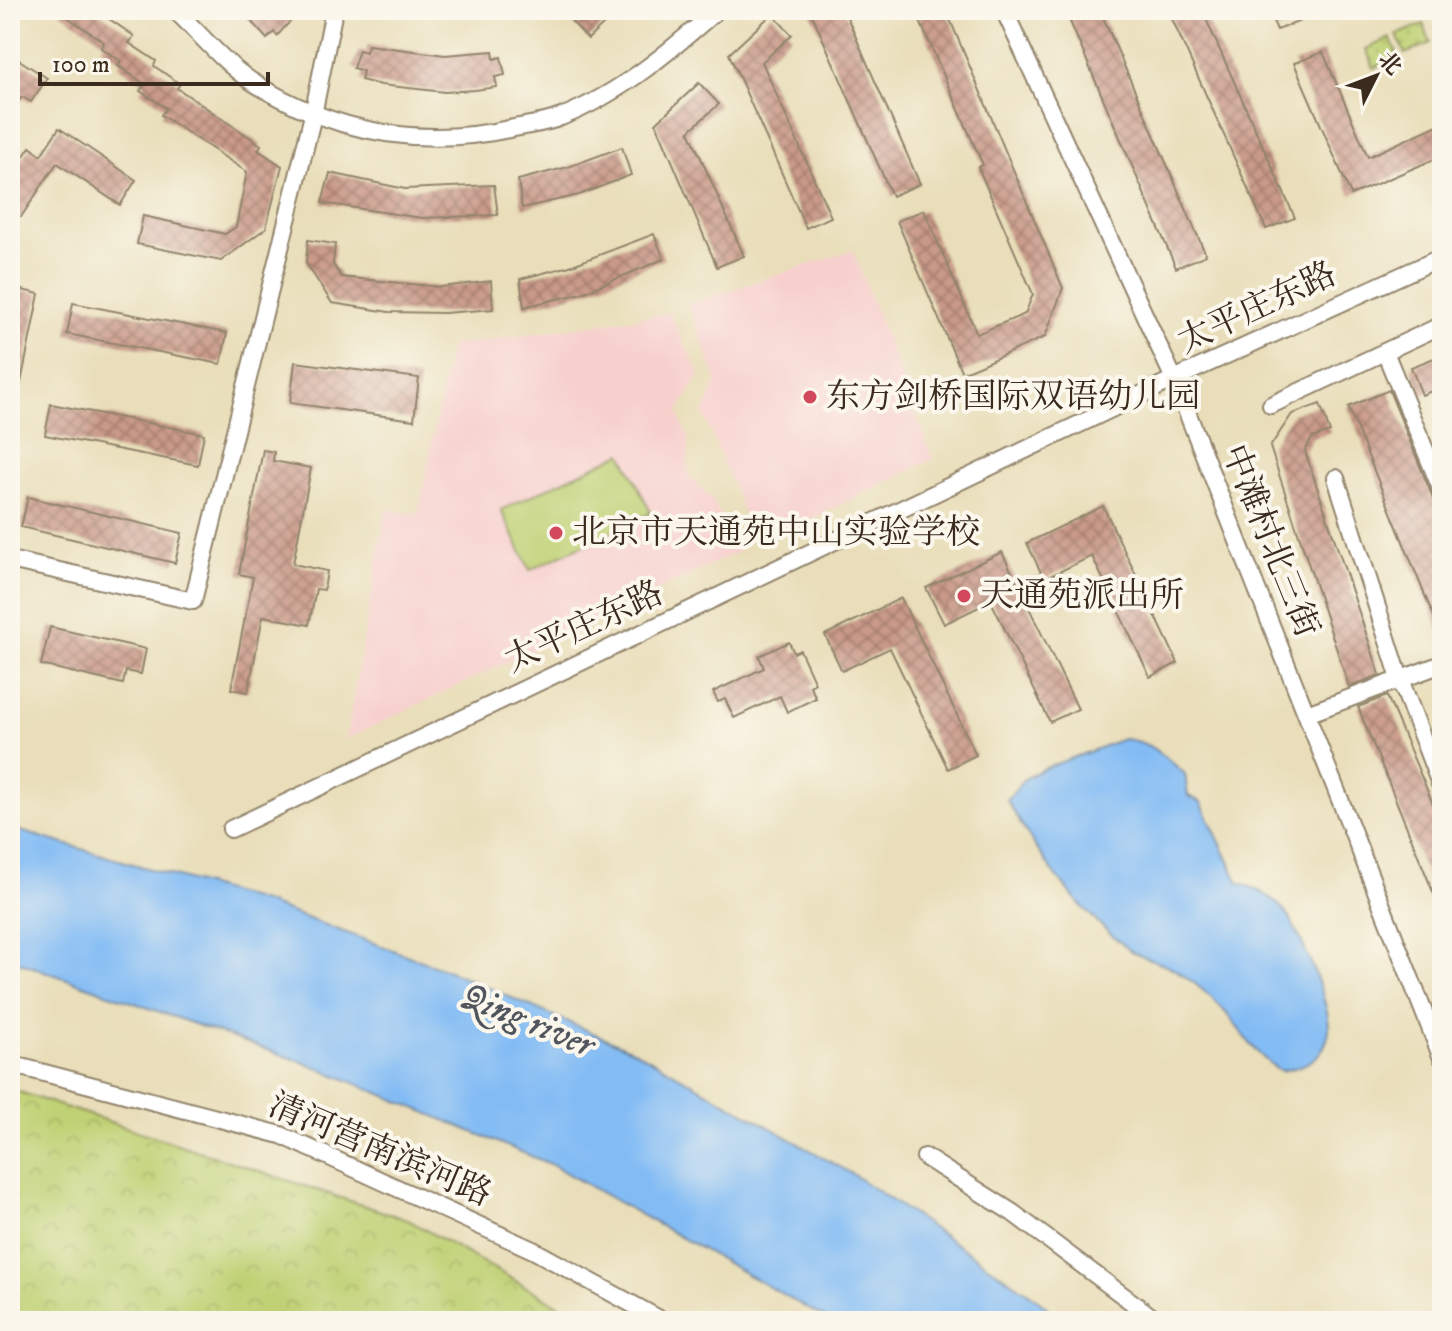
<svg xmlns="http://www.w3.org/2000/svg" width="1452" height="1331" font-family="'IM FELL DW Pica','Noto Serif SC',serif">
	<defs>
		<pattern id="grass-dots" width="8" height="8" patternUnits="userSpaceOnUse" patternTransform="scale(2)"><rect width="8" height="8" fill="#c0d174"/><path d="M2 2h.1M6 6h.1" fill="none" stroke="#a6b464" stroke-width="1.8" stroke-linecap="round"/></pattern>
		<pattern id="park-crowns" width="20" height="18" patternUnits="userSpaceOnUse" patternTransform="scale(2)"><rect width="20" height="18" fill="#c0d174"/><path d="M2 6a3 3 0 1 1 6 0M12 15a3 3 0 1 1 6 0" fill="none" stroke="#a6b464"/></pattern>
		<pattern id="building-cross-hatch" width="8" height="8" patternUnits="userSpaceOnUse" patternTransform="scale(2)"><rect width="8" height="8" fill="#ca9a89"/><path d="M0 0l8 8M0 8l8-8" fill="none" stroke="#a57e6f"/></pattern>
	</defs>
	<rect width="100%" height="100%" fill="#fbf7ec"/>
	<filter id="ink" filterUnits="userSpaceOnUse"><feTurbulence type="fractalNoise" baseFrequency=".0125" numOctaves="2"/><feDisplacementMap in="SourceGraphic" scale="16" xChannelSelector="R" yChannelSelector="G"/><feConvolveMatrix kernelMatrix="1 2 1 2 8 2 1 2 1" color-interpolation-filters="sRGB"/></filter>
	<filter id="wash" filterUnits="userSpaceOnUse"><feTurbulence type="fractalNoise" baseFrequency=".006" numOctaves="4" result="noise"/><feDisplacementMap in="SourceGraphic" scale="32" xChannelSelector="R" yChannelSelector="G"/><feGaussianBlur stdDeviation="1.8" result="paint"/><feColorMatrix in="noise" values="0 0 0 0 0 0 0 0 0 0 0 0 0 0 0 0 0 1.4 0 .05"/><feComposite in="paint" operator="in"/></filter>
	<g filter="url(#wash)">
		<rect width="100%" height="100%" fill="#e9deb9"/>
		<g fill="#f7d0ce">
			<path d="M853 250 933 459 757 546 703 413 717 381 688 304Z"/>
			<path d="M669 313 700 374 678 412 689 439 688 475 712 499 740 551 346 739 386 510 418 514 450 346Z"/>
		</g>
		<g fill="url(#grass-dots)" stroke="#7e7e49" stroke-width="2">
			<path d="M1423 24 1431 43 1405 54 1397 35Z"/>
			<path d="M1390 38 1399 57 1374 68 1366 49Z"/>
		</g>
		<path fill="url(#park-crowns)" stroke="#7e7e49" stroke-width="2" d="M10 1089 408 1220 586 1321H10Z"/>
		<path fill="#c0d174" stroke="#7e7e49" stroke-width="2" d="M622 453 651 513 530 570 501 510Z"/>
		<g fill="#83bcf4" stroke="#5f7389" stroke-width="2">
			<path d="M1123 739C1149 740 1166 757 1185 774L1188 796 1201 802 1239 883C1255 887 1276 899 1286 913 1300 933 1335 1013 1328 1036 1322 1060 1303 1067 1281 1071 1253 1055 1241 1028 1219 1005 1206 992 1186 976 1170 967 1158 960 1142 959 1131 951 1078 911 1039 858 1007 800L1024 779 1043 769Z"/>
			<path d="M10 828 263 902 452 972 637 1052 854 1175 1036 1298 1062 1321H830L550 1164 316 1067 10 959Z"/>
		</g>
		<g id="blocks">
			<g fill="url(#building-cross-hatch)">
				<path d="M57 10H96L134 36 129 43 156 61 154 66 180 84 177 88 261 145 258 150 282 166 266 228 221 261 137 244 143 216 225 234 236 227 247 172 161 115 166 108 140 91 145 84 118 66 121 61 101 48 104 42Z"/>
				<path d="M241 10H287L294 17 277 36 274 32 267 39Z"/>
				<path d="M561 10H595L606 22 588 39Z"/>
				<path d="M810 10H844L920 184 892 196Z"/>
				<path d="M915 10H946L1063 288 1045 337 962 373 897 221 924 210 977 334 1025 314 1033 294 978 167 983 165Z"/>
				<path d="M1065 10H1100L1206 255 1176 268Z"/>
				<path d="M1168 10H1202L1295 218 1266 229Z"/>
				<path d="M1268 10H1326L1327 11 1277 30Z"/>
				<path d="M772 14 792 35 762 62 831 217 806 228 729 54Z"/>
				<path d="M368 45 445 55 493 51 494 59 501 57 505 75 495 77 497 87 475 90 445 92 381 85 361 80 363 71 353 68 359 50 366 52Z"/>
				<path d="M1323 52 1368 157 1442 123V156L1351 195 1294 63Z"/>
				<path d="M10 54 47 78 31 102 22 97 18 103 10 98Z"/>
				<path d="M699 83 719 104 689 131 744 256 717 267 656 123Z"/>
				<path d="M59 128 136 180 120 205 57 163 21 217 10 210V176L30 147 41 155Z"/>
				<path d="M622 147 631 175 579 195 522 208 518 180 568 167Z"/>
				<path d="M330 173 405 189 494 185 498 215 422 218 322 203Z"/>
				<path d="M654 234 664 259 582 293 524 307 520 279 570 266Z"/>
				<path d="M308 240 335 244 333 264 341 277 441 287 491 281 493 309 444 313 389 312 332 303 306 263Z"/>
				<path d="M10 287 39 294 16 407H10Z"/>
				<path d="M73 303 227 333 221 364 67 334Z"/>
				<path d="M1442 355V387L1422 395 1411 367Z"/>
				<path d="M295 362 419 378 414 420 290 403Z"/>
				<path d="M1389 390 1442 520V637L1348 407Z"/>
				<path d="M51 404 204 434 198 465 45 435Z"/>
				<path d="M1320 404 1330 432 1312 438 1305 451 1380 675 1349 687 1270 447 1292 414Z"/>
				<path d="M263 450 274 452 273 461 311 468 293 564 327 571 324 590 316 589 309 625 263 616 248 692 231 689 253 577 239 574Z"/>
				<path d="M28 497 182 533 175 563 21 527Z"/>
				<path d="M1103 506 1178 663 1150 677 1092 556 1044 579 1027 543Z"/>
				<path d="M1002 552 1078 709 1050 722 991 601 944 624 926 588Z"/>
				<path d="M901 598 976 755 948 769 890 648 842 671 825 635Z"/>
				<path d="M50 627 146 649 141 674 126 671 123 684 41 665Z"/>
				<path d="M789 642 794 653 800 650 815 683 810 686 816 698 787 712 780 696 734 718 725 699 718 702 713 692 764 668 759 656Z"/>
				<path d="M1387 696 1442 825V914L1358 707Z"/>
			</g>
		</g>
	</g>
	<g filter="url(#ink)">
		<use href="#blocks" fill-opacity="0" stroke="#92846c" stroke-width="2"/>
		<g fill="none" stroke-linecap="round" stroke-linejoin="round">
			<g stroke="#92846c" stroke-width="20">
				<g id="minor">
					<path d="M175 10C199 33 224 63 251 81 333 133 419 149 514 128 529 125 547 123 561 117 620 94 670 51 717 10"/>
					<path d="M1004 10 1174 379 1442 1058"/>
					<path d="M1385 352 1442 491"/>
					<path d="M1271 405 1442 325"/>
					<path d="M1336 478 1400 679 1442 789"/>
					<path d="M10 560 193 601 313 115 334 10"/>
					<path d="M1307 714 1442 664"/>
					<path d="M231 829 1174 379 1442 257"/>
					<path d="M10 1064 281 1135 533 1250 663 1321"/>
					<path d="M925 1157 1013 1213 1157 1321"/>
				</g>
			</g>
			<use href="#minor" stroke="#fff" stroke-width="16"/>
		</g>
	</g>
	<g fill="#d1495b" stroke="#fbf7ec" stroke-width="3">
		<circle cx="810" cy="397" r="8"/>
		<circle cx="556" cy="533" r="8"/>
		<circle cx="964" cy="596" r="8"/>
	</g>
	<g text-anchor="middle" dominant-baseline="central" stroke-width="8" stroke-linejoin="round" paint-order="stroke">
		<g font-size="34" fill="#3b2a1e" stroke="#fbf7ec">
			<text transform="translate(1257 308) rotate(-25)">太平庄东路</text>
			<text transform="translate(1270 541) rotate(68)">中滩村北三街</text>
			<text transform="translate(584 627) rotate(-25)">太平庄东路</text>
			<text transform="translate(380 1150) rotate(23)">清河营南滨河路</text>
		</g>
		<g font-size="34" fill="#3b2a1e" stroke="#fbf7ec" text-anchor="start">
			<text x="826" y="397">东方剑桥国际双语幼儿园</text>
			<text x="572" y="533">北京市天通苑中山实验学校</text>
			<text x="980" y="596">天通苑派出所</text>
		</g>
		<g font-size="36" font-style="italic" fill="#51565e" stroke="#fbf7ec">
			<text transform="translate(527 1021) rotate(22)">Qing river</text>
		</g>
	</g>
	<rect width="1452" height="1331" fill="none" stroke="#fbf7ec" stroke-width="40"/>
	<g transform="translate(1376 76) rotate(48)" stroke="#fbf7ec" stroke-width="6" paint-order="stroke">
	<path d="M0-6L14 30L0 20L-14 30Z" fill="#3b2a1e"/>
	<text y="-12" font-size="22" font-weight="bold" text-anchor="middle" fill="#3b2a1e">北</text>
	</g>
	<path d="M40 72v12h228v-12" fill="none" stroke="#3b2a1e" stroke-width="4"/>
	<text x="52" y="72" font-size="24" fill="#3b2a1e" stroke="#fbf7ec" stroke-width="6" paint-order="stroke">100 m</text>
</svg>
